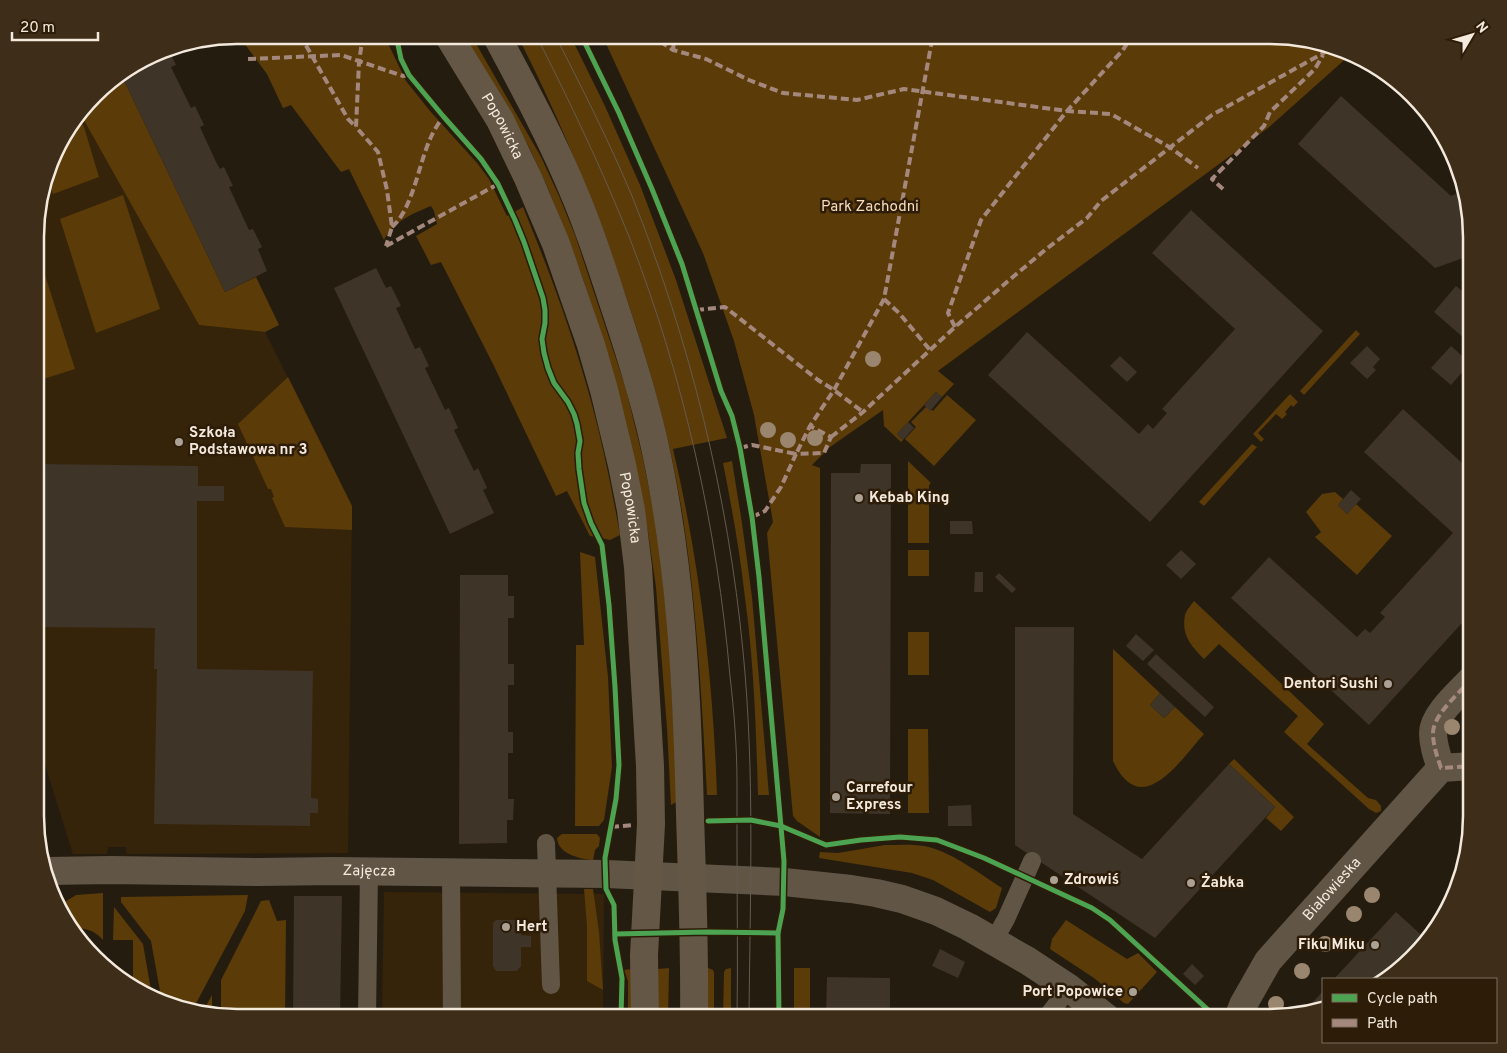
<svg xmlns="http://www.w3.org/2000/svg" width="1507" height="1053" font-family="Overpass,sans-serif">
	<rect width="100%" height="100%" fill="#251c10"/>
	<g fill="#36240a">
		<path d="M81 115 199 325 265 332 352 506 348 853 127 854 126 847H108L107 854H73L37 739V211L56 147Z"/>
		<path d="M384 892 604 894 603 1018H382Z"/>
	</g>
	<g fill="#5b3b08">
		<path d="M238 35H384L406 81 430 111 477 163 489 179 507 216 523 207C549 270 573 335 591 401 603 445 612 490 620 535L610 540 590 536 567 491 556 496 493 364 441 262 431 265 416 236 437 224 434 211 431 206C414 213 392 222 384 240L349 169 341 172 291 105 283 108 267 74Z"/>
		<path d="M463 35H471L541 157 559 196 575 235 626 389 643 459 657 528 668 627 678 801 671 805 667 728 656 587 648 532 620 399 602 336 582 276 549 191 529 147Z"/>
		<path d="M517 35H570L604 104 640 185 676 280 727 438 673 449C700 563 713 679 717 795H707C702 702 697 610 683 518 669 427 642 340 611 254 584 179 554 106 517 35Z"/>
		<path d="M602 35H1283L1335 46 1351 54 1268 128 938 371 954 384 942 397 936 392 897 434 903 440 901 442 884 426 883 410 830 447 812 465 820 468V837L797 821 793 816 767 533 773 522 754 415 734 341 703 253Z"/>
		<path d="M121 74 225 292 256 277 279 325 265 332 199 325 81 115 104 85Z"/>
		<path d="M79 118 84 127 99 177 53 194 47 176 56 147Z"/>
		<path d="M123 195 160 309 96 333 60 219Z"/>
		<path d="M37 250 75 369 37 381Z"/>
		<path d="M1356 330 1360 334 1304 395 1300 391Z"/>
		<path d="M288 377 352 506V530L285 527 272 498 274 497 271 489H268L238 424Z"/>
		<path d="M1290 394 1298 402 1293 407 1291 405 1285 412 1287 414 1282 419 1276 414 1258 433 1264 439 1261 442 1253 434Z"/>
		<path d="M947 395 976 420 934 466 905 439 916 427 911 422 927 406 933 411Z"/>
		<path d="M1252 444 1257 447 1204 506 1199 502Z"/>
		<path d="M732 461 742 523 752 597 769 795H758C756 729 754 663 745 598 740 553 732 508 723 463Z"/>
		<path d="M908 461 931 483 929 485V543H908Z"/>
		<path d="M1335 492 1343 499 1338 505 1347 514 1356 504 1392 536 1357 575 1315 537 1321 532 1306 512 1322 494Z"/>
		<rect x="908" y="550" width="21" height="26"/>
		<path d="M580 552 595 557 608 677 612 767 604 820 599 826H575L576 645H584Z"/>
		<path d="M1194 601 1324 724 1307 744 1368 798 1376 800 1381 806V811L1376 813 1369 809 1284 732 1298 716 1219 644 1204 659C1191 646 1181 635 1185 615 1186 611 1191 605 1194 601Z"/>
		<rect x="908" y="632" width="21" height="43"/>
		<path d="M1113 649 1160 693 1150 705 1164 718 1175 707 1204 734C1179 762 1141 821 1113 761Z"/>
		<path d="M908 729H928L929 813H908Z"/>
		<path d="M1234 759 1294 817 1281 831 1266 818 1275 807 1229 764Z"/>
		<path d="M562 834H597L600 838 599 846 595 850 593 860C580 859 558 854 557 838Z"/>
		<path d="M885 845C898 845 911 844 924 846 949 850 980 874 1002 888L996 908 990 912 933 880 912 873 819 858 820 852 838 853Z"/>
		<path d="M584 889H593L599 932 603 990 587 981V926Z"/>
		<path d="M103 893V940C93 929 85 928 71 928L62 917 59 907 60 905 76 895Z"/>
		<path d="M248 895 245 911 192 1011 172 1007 162 1002 151 941 121 902V897Z"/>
		<path d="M269 900 277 921 286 920 285 1018 221 1017V980L261 901Z"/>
		<path d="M114 907 143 944 152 996 133 986V940H113Z"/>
		<path d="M1066 920 1127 959 1138 953 1157 972 1128 1004 1124 1003 1094 978 1050 949 1052 939Z"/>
		<path d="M669 968 668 1018H658V969Z"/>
		<path d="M708 968 713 970 714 973V1018H707Z"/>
		<path d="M731 968V1018H723L724 972 726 969Z"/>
		<rect x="794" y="968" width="16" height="50"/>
		<path d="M632 969V1018H628V981L624 970Z"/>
		<path d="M212 995V1015L202 1013Z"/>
	</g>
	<g fill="#3e3428">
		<path d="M168 49 176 65 171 67 191 108 195 106 204 125 200 127 216 162 220 169 224 167 233 186 229 187 249 230 253 229 262 247 258 249 267 271 225 292 121 74 160 50Z"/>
		<path d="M1341 96 1451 196 1463 191 1472 224V255L1435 268 1298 144Z"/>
		<path d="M1191 210 1323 331 1150 522 988 375 1027 332 1139 434 1148 424 1153 429 1167 413 1162 409 1235 329 1152 253Z"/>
		<path d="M376 268 386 288 391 286 401 306 396 308 415 349 420 347 429 366 425 368 445 410 449 408 458 428 454 430 474 471 478 468 487 488 483 490 494 513 450 534 334 288Z"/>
		<path d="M1456 286 1472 299V345L1434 312Z"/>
		<path d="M1367 346 1380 359 1373 367 1376 370 1367 379 1350 363Z"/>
		<path d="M1451 346 1470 363 1451 385 1431 368Z"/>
		<path d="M1120 356 1137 372 1127 382 1110 366Z"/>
		<path d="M936 392 942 397 930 411 924 405Z"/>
		<path d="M1403 409 1472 472V612L1369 725 1231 598 1269 557 1357 637 1365 629 1370 633 1385 617 1380 613 1453 533 1364 452Z"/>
		<path d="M908 422 914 428 903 440 897 434Z"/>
		<path d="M37 464 198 466V486H224V501H197V669L313 671 311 798 318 799V813H310V826L154 824 157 669H154L155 628 37 627Z"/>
		<path d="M861 464H891L890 814 830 813 831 473H860Z"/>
		<path d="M1351 490 1361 499 1347 514 1338 505Z"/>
		<path d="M950 521H972L973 534H950Z"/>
		<path d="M1181 550 1196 564 1181 579 1166 565Z"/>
		<path d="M975 572H983V592H974Z"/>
		<path d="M999 573 1016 589 1012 593 995 577Z"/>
		<path d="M460 575H508V596H514V618H508V664H514V685H508V732H513V753H508V799H514L513 820H507V843L459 844Z"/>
		<path d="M1015 627H1074L1073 814 1142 859 1229 764 1275 807 1155 938 1015 845Z"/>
		<path d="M1136 634 1154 650 1143 661 1126 646Z"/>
		<path d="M1156 654 1214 707 1205 717 1147 664Z"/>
		<path d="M1160 693 1175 707 1164 718 1150 705Z"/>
		<path d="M971 805 972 826H948V806Z"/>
		<path d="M294 896H342L340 1018H293Z"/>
		<path d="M1396 912 1428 941 1381 979H1334Z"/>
		<path d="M496 920H516L521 923V935L531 936V947H521V966L517 971H496L493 966V923Z"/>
		<path d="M940 949 965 962 958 978 932 966Z"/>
		<path d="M1192 964 1204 976 1195 985 1183 974Z"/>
		<path d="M827 977 890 978V1013L895 1012V1018H826Z"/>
		<path d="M1323 991V1006L1306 1010Z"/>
	</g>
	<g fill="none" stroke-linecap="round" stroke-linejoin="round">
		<g stroke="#615646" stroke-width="18">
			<path d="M546 843 551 985"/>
			<path d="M451 872 452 1018"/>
			<path d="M993 942 1006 919 1032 861"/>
			<path d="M367 1018 369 871"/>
			<path d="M1046 1018 1069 988"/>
		</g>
		<g stroke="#615646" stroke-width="28">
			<path d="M1441 768C1437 756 1433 745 1433 733 1433 715 1460 692 1472 679"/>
			<path id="s1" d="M47 871 111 870 257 872 333 871 606 874 784 882 851 889 876 893 902 899 936 911 969 927 1028 961 1069 988 1107 1018"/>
			<path id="s2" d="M1238 1018 1243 1005 1268 961 1441 768 1472 766"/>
		</g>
		<g stroke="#655745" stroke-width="28">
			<path id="s3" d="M448 35 500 120 528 178 556 244 591 345 604 390 622 465 631 510 638 567 650 766 651 824 644 955 645 1018"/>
			<path d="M496 35C525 89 554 143 577 200 592 236 604 274 616 311 630 353 643 395 653 438 681 561 687 688 690 814 692 882 695 950 694 1018"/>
		</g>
		<g stroke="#645b50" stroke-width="1">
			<path d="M536 35C570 102 602 169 630 239 684 378 717 528 730 676 734 711 737 747 737 783 737 805 737 827 737 849 737 905 738 962 737 1018"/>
			<path d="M555 35C582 88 609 141 632 196 690 341 728 495 743 651 755 773 750 895 749 1018"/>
		</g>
		<g stroke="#a5887d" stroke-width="4" stroke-dasharray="8 4" stroke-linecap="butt">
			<path d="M300 35 348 119 356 127"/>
			<path d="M363 35 359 62 356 127 378 152 387 190 392 227 386 246"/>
			<path d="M650 35 673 50 706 59 749 80 783 93 857 100 904 89 1067 111 1111 114 1171 148 1198 168"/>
			<path d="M673 50 675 35"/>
			<path d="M248 59 341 55 403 76 409 75"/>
			<path d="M1223 189 1212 179 1264 126 1270 112 1315 69 1323 55"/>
			<path d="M392 227C413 209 419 162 431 137 434 130 439 123 443 116"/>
			<path d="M386 246 498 184"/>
			<path d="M884 299 899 313 930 350"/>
			<path d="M696 310 725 307 818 380 834 390 863 412"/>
			<path d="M955 327 948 313 981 220 1067 111 1123 50 1132 35"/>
			<path d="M831 437 863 412 955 327 1007 282 1045 250 1087 218 1101 201 1212 115 1336 46"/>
			<path d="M740 448 752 445 796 454 810 426 834 390 884 299 933 35"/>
			<path d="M752 517 765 511 781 487 796 454 824 453 831 437 810 426"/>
			<path d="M1472 679C1460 692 1433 715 1433 733 1433 745 1437 756 1441 768L1472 766"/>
			<path d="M611 827 633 825"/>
			<path d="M592 1010H611"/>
		</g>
		<g stroke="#2d1d08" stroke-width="8">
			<g id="cycleway">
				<path d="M395 35 397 40 401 59 409 75 443 116 481 159 498 184 515 220 524 242 543 298 545 310V323L542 339 544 353 548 368 554 383 568 402 574 414 577 424 580 441 578 453 579 469 584 503 591 523 602 545 609 605 615 687 619 765 616 799 605 858 606 889 614 905 615 940 622 978 621 1018"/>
				<path d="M581 35 619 113 652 189 682 264 721 391 732 416 740 448 752 517 759 577 784 861 783 909 778 933 779 1018"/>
				<path d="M708 821 751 820 781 826 826 845 861 840 900 837 937 840 984 858 1066 896 1092 908 1110 920 1217 1018"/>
				<path d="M615 934 707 932 778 933"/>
			</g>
		</g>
		<use href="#cycleway" stroke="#4ca352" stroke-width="5"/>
	</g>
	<g fill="#9a866e">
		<circle cx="873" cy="359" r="8"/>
		<circle cx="768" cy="430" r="8"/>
		<circle cx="815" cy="438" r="8"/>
		<circle cx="788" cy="440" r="8"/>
		<circle cx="1452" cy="727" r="8"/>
		<circle cx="1372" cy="895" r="8"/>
		<circle cx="1354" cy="914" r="8"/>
		<circle cx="1325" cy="944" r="8"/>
		<circle cx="1302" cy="971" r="8"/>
		<circle cx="1276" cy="1004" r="8"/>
	</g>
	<g fill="#aba195" stroke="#2d1d08" stroke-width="2">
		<circle cx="179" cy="442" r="5"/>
		<circle cx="859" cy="498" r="5"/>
		<circle cx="1388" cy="684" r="5"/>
		<circle cx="836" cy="797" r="5"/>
		<circle cx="1054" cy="880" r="5"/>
		<circle cx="1191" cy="883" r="5"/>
		<circle cx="506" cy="927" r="5"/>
		<circle cx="1375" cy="945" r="5"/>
		<circle cx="1133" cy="992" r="5"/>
	</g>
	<g text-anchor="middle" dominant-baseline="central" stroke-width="5" stroke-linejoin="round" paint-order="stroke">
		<g font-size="15" fill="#f3e9dc" stroke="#2d1d08">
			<text stroke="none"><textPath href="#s3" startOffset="106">Popowicka</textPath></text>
			<text stroke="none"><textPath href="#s3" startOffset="510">Popowicka</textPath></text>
			<text stroke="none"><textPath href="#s1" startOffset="322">Zajęcza</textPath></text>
			<text stroke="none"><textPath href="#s2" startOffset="161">Białowieska</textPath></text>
		</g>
		<g font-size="15" fill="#f9dcba" stroke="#2d1d08">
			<text x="870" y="207">Park Zachodni</text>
		</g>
		<g font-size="15" font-weight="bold" fill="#f3e9dc" stroke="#2d1d08" text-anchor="start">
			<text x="189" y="433">Szkoła<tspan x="189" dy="17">Podstawowa nr 3</tspan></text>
			<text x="869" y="498">Kebab King</text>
			<text x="1378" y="684" text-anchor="end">Dentori Sushi</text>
			<text x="846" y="788">Carrefour<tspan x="846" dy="17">Express</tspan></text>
			<text x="1064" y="880">Zdrowiś</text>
			<text x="1201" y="883">Żabka</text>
			<text x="516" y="927">Hert</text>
			<text x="1365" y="945" text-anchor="end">Fiku Miku</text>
			<text x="1123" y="992" text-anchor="end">Port Popowice</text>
		</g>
	</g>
	<path d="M0 0H1507V1053H0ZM237 44H1270A193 193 0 0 1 1463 237V816A193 193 0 0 1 1270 1009H237A193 193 0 0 1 44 816V237A193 193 0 0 1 237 44Z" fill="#3d2d19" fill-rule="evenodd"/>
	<path fill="none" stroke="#f3e9dc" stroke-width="2.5" d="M237 44H1270A193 193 0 0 1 1463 237V816A193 193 0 0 1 1270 1009H237A193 193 0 0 1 44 816V237A193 193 0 0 1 237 44Z"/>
	<rect x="1322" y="978" width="175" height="65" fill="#2d1d08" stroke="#7c6f5d"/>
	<rect x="1332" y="994" width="25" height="8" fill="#4ca352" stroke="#7c6f5d"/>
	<text x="1367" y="1003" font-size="15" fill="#f3e9dc">Cycle path</text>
	<rect x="1332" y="1019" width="25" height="8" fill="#a5887d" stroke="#7c6f5d"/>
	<text x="1367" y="1028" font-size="15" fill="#f3e9dc">Path</text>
	<g transform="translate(1472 35) rotate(52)" stroke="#2d1d08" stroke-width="4" paint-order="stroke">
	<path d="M0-4L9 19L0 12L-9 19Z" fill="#f3e9dc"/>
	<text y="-8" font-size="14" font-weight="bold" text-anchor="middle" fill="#f3e9dc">N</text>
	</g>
	<path d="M12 32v8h86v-8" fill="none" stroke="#f3e9dc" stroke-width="2.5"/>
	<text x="20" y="32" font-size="15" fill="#f3e9dc" stroke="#2d1d08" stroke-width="4" paint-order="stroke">20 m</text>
</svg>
